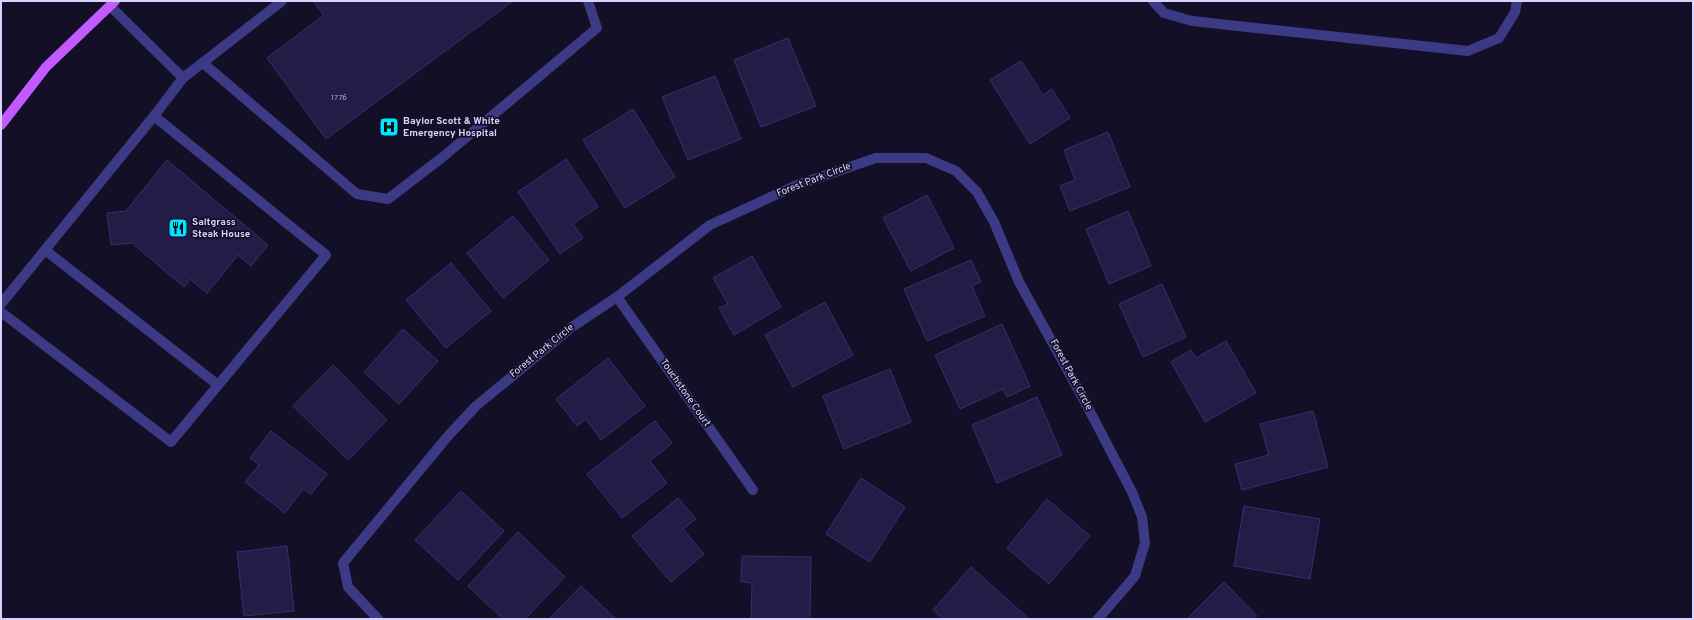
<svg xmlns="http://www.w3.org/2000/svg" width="1694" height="620" font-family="Overpass,sans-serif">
	<rect width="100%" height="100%" fill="#130f26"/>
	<g fill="#241b47" stroke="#3b2d73">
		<path d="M313 1H513L326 139 267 58 324 15Z"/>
		<path d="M788 38 816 106 761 127 734 60Z"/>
		<path d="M1021 61 1043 95 1052 89 1070 118 1030 144 990 80Z"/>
		<path d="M715 76 741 139 688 160 662 97Z"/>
		<path d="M633 109 675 177 625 208 583 140Z"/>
		<path d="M1108 132 1130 187 1070 211 1060 186 1075 180 1064 150Z"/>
		<path d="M566 159 598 207 573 224 583 238 560 254 518 192Z"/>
		<path d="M167 160 268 245 251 266 238 255 207 293 190 279 184 287 132 243 111 245 107 213 126 211Z"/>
		<path d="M927 195 954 248 911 271 883 218Z"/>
		<path d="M1128 211 1151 266 1109 284 1086 229Z"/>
		<path d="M513 216 549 260 503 298 467 253Z"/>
		<path d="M752 256 781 307 734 335 719 308 728 304 713 278Z"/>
		<path d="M971 260 981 282 972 286 985 316 927 341 904 289Z"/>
		<path d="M451 263 491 311 446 348 406 300Z"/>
		<path d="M1162 284 1186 337 1143 357 1119 304Z"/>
		<path d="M825 302 853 355 793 387 765 335Z"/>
		<path d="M1002 324 1030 386 1007 397 1003 389 960 409 935 355Z"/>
		<path d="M403 329 438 361 399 404 364 372Z"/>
		<path d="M1226 341 1256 393 1205 422 1171 362 1191 350 1196 358Z"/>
		<path d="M608 358 645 406 601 440 586 419 577 426 556 399Z"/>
		<path d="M333 365 387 420 348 460 293 406Z"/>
		<path d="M890 369 911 422 844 449 823 396Z"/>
		<path d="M1037 397 1062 455 997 483 972 425Z"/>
		<path d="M1313 411 1328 467 1242 490 1235 464 1269 455 1260 424Z"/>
		<path d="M655 421 672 443 650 461 667 483 622 518 587 474Z"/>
		<path d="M271 431 327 474 311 494 303 489 285 513 245 482 259 465 250 458Z"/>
		<path d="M861 478 905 507 870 562 826 534Z"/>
		<path d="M461 491 504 531 458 580 415 540Z"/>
		<path d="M678 498 696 519 683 529 704 554 671 582 632 536Z"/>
		<path d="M1047 499 1090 536 1049 584 1007 548Z"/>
		<path d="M1244 506 1320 519 1310 579 1234 566Z"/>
		<path d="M518 532 565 577 525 619H503L468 586Z"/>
		<path d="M287 546 294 611 244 616 237 552Z"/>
		<path d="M742 556 811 557 810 619H751L752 583 741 582Z"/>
		<path d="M971 567 1027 617 1024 619H943L933 610Z"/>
		<path d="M1224 582 1257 616 1253 619H1187Z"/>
		<path d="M581 586 616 619H549Z"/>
	</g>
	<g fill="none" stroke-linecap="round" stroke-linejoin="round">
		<g stroke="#3d3a85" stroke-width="10">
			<path d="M1153 1 1164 13 1192 21 1468 51 1499 38 1515 12 1517 1"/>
			<path d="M203 63 357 194 388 199 444 156 597 28 588 1"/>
			<path d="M183 78 282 1"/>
			<path d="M45 250 218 385"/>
			<path d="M617 297 753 490"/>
			<path d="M1 304 154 116"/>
			<path d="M1 312 171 442 326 255 154 116 183 78 110 6"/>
			<path d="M378 619 348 587 343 563 448 436 476 406 572 327 617 297 710 225 797 185 876 158H926L956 171 977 192 994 222 1019 282 1084 400 1132 492 1142 517 1145 543 1135 576 1098 619"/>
		</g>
		<path stroke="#c25bff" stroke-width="10" d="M1 125 46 67 115 1"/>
	</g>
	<defs>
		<g id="hospital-square" transform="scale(1)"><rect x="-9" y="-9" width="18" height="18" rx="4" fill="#00e5ff" stroke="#130f26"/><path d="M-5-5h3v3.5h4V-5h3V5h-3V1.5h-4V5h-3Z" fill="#111"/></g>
		<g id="restaurant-square" transform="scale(1)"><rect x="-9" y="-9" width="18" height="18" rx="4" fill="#00e5ff" stroke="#130f26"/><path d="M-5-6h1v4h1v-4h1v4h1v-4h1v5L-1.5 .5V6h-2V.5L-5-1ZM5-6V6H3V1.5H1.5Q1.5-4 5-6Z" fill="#111"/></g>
	</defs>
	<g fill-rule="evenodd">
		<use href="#hospital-square" x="389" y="127"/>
		<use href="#restaurant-square" x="178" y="228"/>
	</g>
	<g text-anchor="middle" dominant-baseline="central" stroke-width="3.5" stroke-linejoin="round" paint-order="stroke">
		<g font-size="8" fill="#aca6d1">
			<text x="339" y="98">1776</text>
		</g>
		<g font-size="10" font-weight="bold" fill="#d9d4ff" stroke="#130f26" text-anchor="start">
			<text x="403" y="121">Baylor Scott &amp; White<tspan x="403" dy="12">Emergency Hospital</tspan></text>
			<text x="192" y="222">Saltgrass<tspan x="192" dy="12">Steak House</tspan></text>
		</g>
		<g font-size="10" fill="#d9d4ff" stroke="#130f26">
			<text transform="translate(814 180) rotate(-21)">Forest Park Circle</text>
			<text transform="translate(542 351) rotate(-39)">Forest Park Circle</text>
			<text transform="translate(1071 375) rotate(62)">Forest Park Circle</text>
			<text transform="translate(685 393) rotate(55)">Touchstone Court</text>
		</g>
	</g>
	<rect width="1694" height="620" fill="none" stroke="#d9d4ff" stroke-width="4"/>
</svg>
